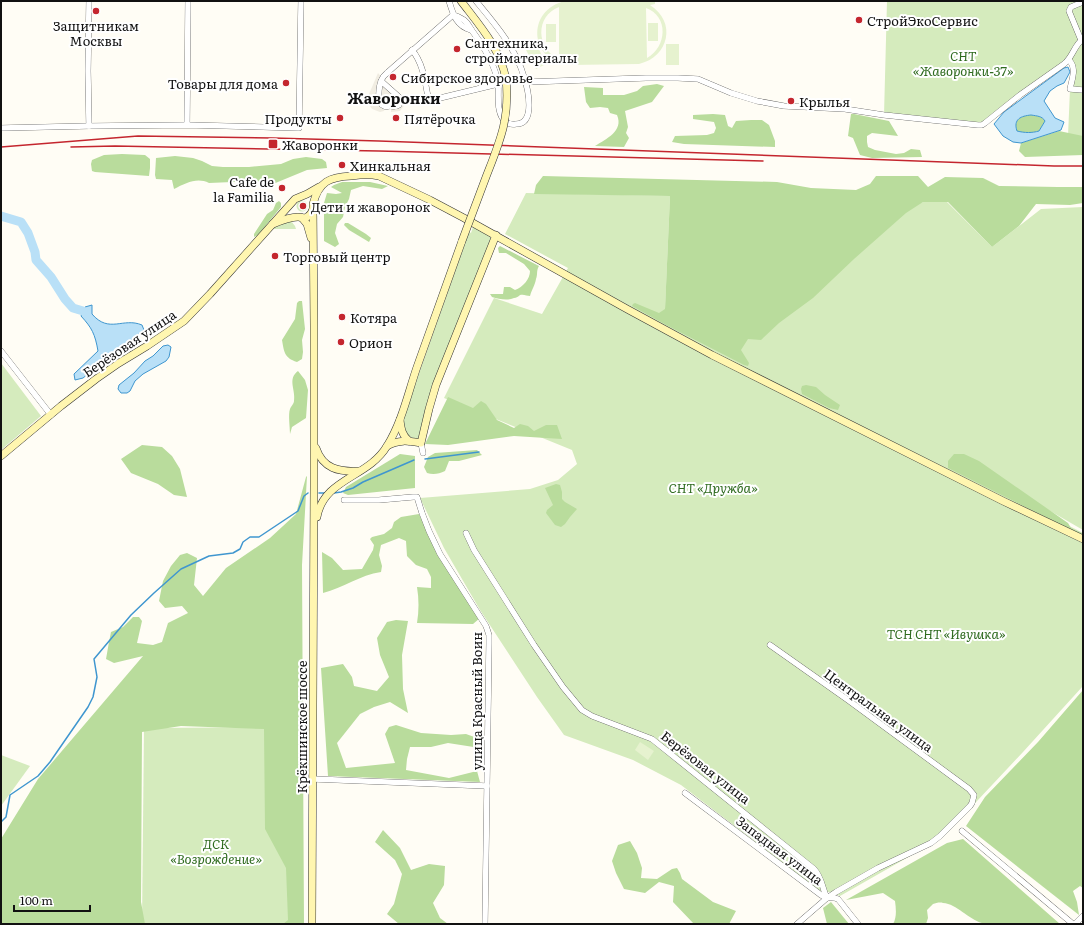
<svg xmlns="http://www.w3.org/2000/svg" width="1084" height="925" font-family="Literata,serif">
	<rect width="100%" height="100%" fill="#fffdf5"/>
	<g fill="#d5ebbd">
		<path d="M887 1H1083V151L1068 136 1070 89 1074 73 1070 61 982 125 884 115Z"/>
		<path d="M526 193 670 196 665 310 907 207 923 202H947L992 247 1041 209 1083 207V530L969 464 1005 493 1083 533V686L1023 752 947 833 933 843 840 896 830 892H821L681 785 633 760 564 735 537 697 480 610 444 548 420 498 530 489 558 480 577 464 572 450 444 398 494 298 542 314 568 268 505 234Z"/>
		<circle cx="302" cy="206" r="5.5"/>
		<path d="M291 221 295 226 296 229H273L279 224Z"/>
		<path d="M473 227 490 236 491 242 463 313 421 441C406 437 402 431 404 416L469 232 471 233Z"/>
		<path d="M1 363 41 416 1 450Z"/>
		<path d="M285 727 291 924H142L144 728Z"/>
		<path d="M1 755 30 766 1 806Z"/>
	</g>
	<g fill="#b9dc9c">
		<path d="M657 84 664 86 652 102 625 111 628 127 626 133 629 138 624 147 595 146C606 139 624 131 617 115L610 113 608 108 600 107 590 108 586 102 584 87 603 88V95H624L637 91 643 86Z"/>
		<path d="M713 114 725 115 728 126 732 128 736 121 751 120H762L769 125 775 141V147L684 144 672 142 675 136 707 135 714 133 716 128 714 122 693 119V115Z"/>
		<path d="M851 114H854L889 121 898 136 872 133 867 136V142L868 147 875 150 896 154 904 153 911 149 920 150 922 157 872 158 860 155 853 138 848 136Z"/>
		<path d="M1031 115C1037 116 1042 116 1045 121L1039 131C1031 133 1025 133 1017 131 1013 119 1021 116 1031 115Z"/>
		<path d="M1059 131 1083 136V155L1025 157 1019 151 1021 143Z"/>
		<path d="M122 154 145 155 150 159V168L149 176 95 172 92 171 91 164 92 160 104 155Z"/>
		<path d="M175 156 193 158 202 161 212 166 223 167H249L281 164 293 159 306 157 322 159 326 162 327 168 307 170 273 184 256 181 209 183C197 177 186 183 174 189L172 180 156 179 155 175 156 158Z"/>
		<path d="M543 176 777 182 811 188 856 190 870 184 876 176H918L928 187 945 177 983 178 999 186 1058 187H1083V203L1070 205 1036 204 1019 226 992 247 948 202H923L906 213 854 259 813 298 779 323 761 340 748 339 741 350 749 363 748 366 744 365 666 325 632 306 633 304 635 303 659 313 665 309 670 196 534 194 536 185Z"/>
		<path d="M342 182H370L388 186 382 189 363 186 351 190 349 199 345 207 343 217 337 224 335 233 339 244 335 247 324 241V203L327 193 336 194 342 193 331 187 334 185Z"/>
		<path d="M279 201 281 203V207L258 235 254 237V234L267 214 273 210 276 203Z"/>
		<path d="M345 223H348L366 234 371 238 369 242 349 230 344 225Z"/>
		<path d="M500 246 539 266C536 271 538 274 536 279 535 285 532 289 530 296 527 296 524 294 520 295 519 296 516 298 514 298 507 301 499 299 492 297L490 294H503L504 287H510L515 290C523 287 530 279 530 271L524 264 506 253H499L498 248Z"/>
		<path d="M299 301H302L305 329 302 340 303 352 302 359 297 362C284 358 284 351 282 340L295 319 297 303Z"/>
		<path d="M298 371 305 380 308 390 306 418 292 427 290 434C290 428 288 414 290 409 291 406 294 404 294 401 296 390 287 379 298 371Z"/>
		<path d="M806 385 816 387 825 395 840 405 838 410 829 408 802 394 801 389 802 386Z"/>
		<path d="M448 397 473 408 481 401 486 404 497 420 514 428 520 424 528 426 534 431 546 425H557L562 439 514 436 448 445 425 444Z"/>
		<path d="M142 445 162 447 172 456 180 469 187 497 174 495 158 484 131 473 121 459Z"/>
		<path d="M477 450 482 455 459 461H449L445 471C439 474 433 475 427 473L424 467 428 457 435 453Z"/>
		<path d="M400 454 415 456V488L348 495 343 493 346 487Z"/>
		<path d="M954 454H964L979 461 1068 523 1071 528 1083 534V536L948 468V461Z"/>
		<path d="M307 476 302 565 304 924H283L288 920 286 868 265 829 264 729 181 726 142 732 141 902 145 924H1V839L38 779 143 656 114 663 106 659 109 642 111 632 123 627 133 617H139L142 621 137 643 153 645 162 642 168 623 188 613 182 606 165 608 159 601 163 581 171 566 180 555 187 553 197 558 194 585 203 596 226 568 270 538 296 514 306 477Z"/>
		<path d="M556 484 560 485 562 492V499L565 502 577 509 570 517 565 524 561 527 555 525 546 513 547 510 553 505 545 488Z"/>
		<path d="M419 514 432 542 480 618 473 624 417 623C419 611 419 599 417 587L431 588V577L427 569 416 565 407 556 406 541 399 538 381 545 379 555 382 566 381 572C360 575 343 588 323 593L322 552 332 558 343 570 362 569 373 550 374 545 370 539 372 537 384 534 392 528 394 522 401 517Z"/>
		<path d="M396 620 408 621 402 655 403 689 408 713 390 702 374 707 360 714 337 743 346 768 395 763 385 734 389 727 396 725 421 733 451 735 466 734 477 738 480 748 448 743 431 747H410L407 759 406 770 449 778 477 771 480 782 328 776 321 668 343 664 352 677 354 686 377 691 389 677 380 655 377 638 387 622Z"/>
		<path d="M1083 690V888L1080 886 1073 891 1077 902 1079 915 966 826 985 797 1038 742Z"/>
		<path d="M383 830 400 848 411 870 429 864 445 866 444 885 433 903 440 918 448 924H399L387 914 394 904 402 874 395 860 375 842Z"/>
		<path d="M963 839 1060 924H1004C997 922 989 924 982 923 968 919 957 904 943 903 940 902 936 903 933 904L927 910 928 918 926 924H893C897 917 896 909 895 901L883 893 846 900 947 843Z"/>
		<path d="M630 841 637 853 642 868 641 878 657 879 672 869 677 868 680 873 682 879 713 902 736 911 729 924H694L673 902 674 886 659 882 645 893 624 889 616 873 612 861 618 845Z"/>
		<path d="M831 902 849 924H827L823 908Z"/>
	</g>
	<g fill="#e6f2cf" fill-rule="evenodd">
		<path d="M565 1H655V4L650 5C677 22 669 57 639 64L569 65C529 61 526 10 565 1ZM559 7V59C536 49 535 16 559 7ZM646 8C669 16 667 47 647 58Z"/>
		<rect x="648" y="23" width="10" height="18"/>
		<rect x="546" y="24" width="10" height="18"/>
		<path d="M536 43 546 64 536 69 525 48Z"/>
		<rect x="666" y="44" width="13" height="21"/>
		<path d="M640 742 654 751 648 760 635 750Z"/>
	</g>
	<path fill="#f1ede2" d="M378 73 388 85 405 100V104L400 111 391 112V108H385L384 111 380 112 372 109 368 103 369 94Z"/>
	<g fill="#b9e0f7" stroke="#3f96cf" fill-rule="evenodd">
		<path d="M1068 67 1070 72 1064 83 1057 86 1050 91 1044 101 1055 118 1064 122 1061 130 1021 143 1013 142 1003 136 994 124 1004 112 1064 68ZM1031 115C1037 116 1042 116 1045 121L1039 131C1032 133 1025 133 1017 131 1013 119 1021 116 1031 115Z"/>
		<path d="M92 305V314C109 334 123 317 142 325L144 330 83 378 75 380 74 374 98 351C95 334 92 328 81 316L85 307Z"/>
		<path d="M168 345 171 347 169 357 166 361 143 374 135 381 130 391 127 393H121L118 389 119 385 134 373 145 361 153 356 163 346Z"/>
	</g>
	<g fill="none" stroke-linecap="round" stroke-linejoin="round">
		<g stroke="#3f96cf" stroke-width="1.5">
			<path d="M425 459 479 452"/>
			<path d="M319 493H327"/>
			<path d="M334 493 341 492 353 488 363 482 414 460"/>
			<path d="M1 822 6 817 10 795 38 776 50 762 88 707 93 697 97 677 94 659 131 615 154 593 181 569 209 556 233 553 240 549 243 542 250 537H259L298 511 304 496 308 493"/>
		</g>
		<path stroke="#b9e0f7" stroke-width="9" d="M1 216 21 222 28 233 35 252 36 260 51 277 65 299 73 308 83 311"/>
		<g stroke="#444" stroke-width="6">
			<g id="street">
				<path d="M89 1 88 71 89 126"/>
				<path d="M449 1C453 14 456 26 471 30"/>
				<path d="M453 15C457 16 460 17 464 20 468 23 470 28 473 32 484 47 495 64 498 83 499 94 496 109 503 119 506 123 511 125 516 124 536 124 528 89 524 77 516 48 495 24 476 1"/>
				<path d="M1081 40 1069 11 1071 7 1083 2"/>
				<path d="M412 50C423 63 425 81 428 97L432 99H436L498 84"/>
				<path d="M1069 60C1077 68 1072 79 1070 89L1083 90"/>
				<path d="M381 81 399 97 400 100 399 105C396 107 394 106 390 106 388 106 386 107 384 106 376 103 379 85 382 79 383 76 386 74 388 72L453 15"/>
				<path d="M526 82 646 78H678L698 79 731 93 757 101 784 106 845 109 884 115 978 125H982L985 123 1020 95 1064 64C1073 57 1074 45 1083 39"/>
				<path d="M187 125 188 1"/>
				<path d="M1 128 89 126 187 125 299 128 301 1"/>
				<path d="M1 351 51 415"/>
				<path d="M421 443 423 453"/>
				<path d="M344 500H379L413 497H417L422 513 429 531 440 554 486 626 489 635V644L485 924"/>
				<path d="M466 533 474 550 534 645 563 687 582 710 592 716 652 739 814 869C822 877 822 888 827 898"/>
				<path d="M770 645 848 700 969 789 974 795 972 803 970 806 940 836 931 843 878 868 836 892 827 898 797 924"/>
				<path d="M313 779 487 786"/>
				<path d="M685 793 821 895C828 900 832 896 838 899L858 924"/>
				<path d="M962 831 1073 924"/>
				<path d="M1075 924 1083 916"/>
			</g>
		</g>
		<g stroke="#333" stroke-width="8">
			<g id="secondary">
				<path d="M461 1C480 26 500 48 506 79"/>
				<path d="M302 218 307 224 311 238"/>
				<path d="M273 224C280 221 290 217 298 217 302 217 304 219 307 217 311 215 312 212 313 209"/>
				<path d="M400 420C401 429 402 435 409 441"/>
				<path d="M387 446C399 439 409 441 421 443L429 409 436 385 496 235"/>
				<path d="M316 448C323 469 339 472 359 471"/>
				<path d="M1 456 61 406 96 379 119 363 147 346 184 321 210 294 295 199 307 194 319 187"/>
				<path d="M317 517C324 478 368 478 387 446 402 422 408 393 417 367 432 325 447 283 462 241"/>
				<path d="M312 924 314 486V326L313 204C319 181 330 177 351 176 358 175 366 174 373 175L379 176 430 200 464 218 627 309 712 355 1003 501 1083 539"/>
			</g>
		</g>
		<use href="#street" stroke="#fff" stroke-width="5.5"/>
		<use href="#secondary" stroke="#fff6b0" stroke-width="7"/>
		<g stroke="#c4262e" stroke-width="1.5">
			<path d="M1 147 138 136 273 138 379 141 1054 166H1083"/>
			<path d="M71 147 115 146 379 151 763 161"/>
		</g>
		<g stroke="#333" stroke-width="8" stroke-linecap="butt">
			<path id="secondary-bridge" d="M462 241C470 220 478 198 486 177 500 141 510 119 506 79"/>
		</g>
		<use href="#secondary-bridge" stroke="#fff6b0" stroke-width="7"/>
	</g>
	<g fill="#c4262e" stroke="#fff" stroke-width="1.5">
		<circle cx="96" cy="11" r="4"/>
		<circle cx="859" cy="20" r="4"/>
		<circle cx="457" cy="49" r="4"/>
		<circle cx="393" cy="77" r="4"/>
		<circle cx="286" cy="83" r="4"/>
		<circle cx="791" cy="101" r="4"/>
		<circle cx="340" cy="118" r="4"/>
		<circle cx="396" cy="118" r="4"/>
		<rect x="268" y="139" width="10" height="10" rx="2"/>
		<circle cx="342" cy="165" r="4"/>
		<circle cx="282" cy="188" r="4"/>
		<circle cx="303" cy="206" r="4"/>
		<circle cx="275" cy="256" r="4"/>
		<circle cx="342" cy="317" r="4"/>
		<circle cx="341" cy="342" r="4"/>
	</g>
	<g text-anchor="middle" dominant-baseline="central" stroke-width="4" stroke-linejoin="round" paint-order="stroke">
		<g font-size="13" fill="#111" stroke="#fff" text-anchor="start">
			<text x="867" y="20">СтройЭкоСервис</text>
			<text x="96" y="25" text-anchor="middle">Защитникам<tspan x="96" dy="15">Москвы</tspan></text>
			<text x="465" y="42">Сантехника,<tspan x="465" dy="15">стройматериалы</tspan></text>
			<text x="401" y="77">Сибирское здоровье</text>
			<text x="278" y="83" text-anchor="end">Товары для дома</text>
			<text x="799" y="101">Крылья</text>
			<text x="332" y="118" text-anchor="end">Продукты</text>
			<text x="404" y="118">Пятёрочка</text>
			<text x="282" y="144">Жаворонки</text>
			<text x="350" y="165">Хинкальная</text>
			<text x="274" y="181" text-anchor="end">Cafe de<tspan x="274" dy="15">la Familia</tspan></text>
			<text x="311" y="206">Дети и жаворонок</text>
			<text x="283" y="256">Торговый центр</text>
			<text x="350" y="317">Котяра</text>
			<text x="349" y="342">Орион</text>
		</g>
		<g font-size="13" font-style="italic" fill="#2f6b1f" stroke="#fff">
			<text x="963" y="55">СНТ<tspan x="963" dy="15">«Жаворонки-37»</tspan></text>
			<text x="713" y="487">СНТ «Дружба»</text>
			<text x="946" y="633">ТСН СНТ «Ивушка»</text>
			<text x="216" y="843">ДСК<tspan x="216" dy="15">«Возрождение»</tspan></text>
		</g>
		<g font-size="13" fill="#111" stroke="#fff">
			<text transform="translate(129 343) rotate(-34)">Берёзовая улица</text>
			<text transform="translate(476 701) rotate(-90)">улица Красный Воин</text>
			<text transform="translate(879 710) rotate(36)">Центральная улица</text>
			<text transform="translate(301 727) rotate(-90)">Крёкшинское шоссе</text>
			<text transform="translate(706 767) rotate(38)">Берёзовая улица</text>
			<text transform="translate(780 850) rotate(37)">Западная улица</text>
		</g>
		<g font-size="15" font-weight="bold" fill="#111" stroke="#fff">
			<text x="394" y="97">Жаворонки</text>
		</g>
	</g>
	<rect width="1084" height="925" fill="none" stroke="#111111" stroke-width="4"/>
	<path d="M14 905v6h76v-6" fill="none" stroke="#111111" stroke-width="2"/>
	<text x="20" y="905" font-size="12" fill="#111111" stroke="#ffffff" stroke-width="3" paint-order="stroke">100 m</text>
</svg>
